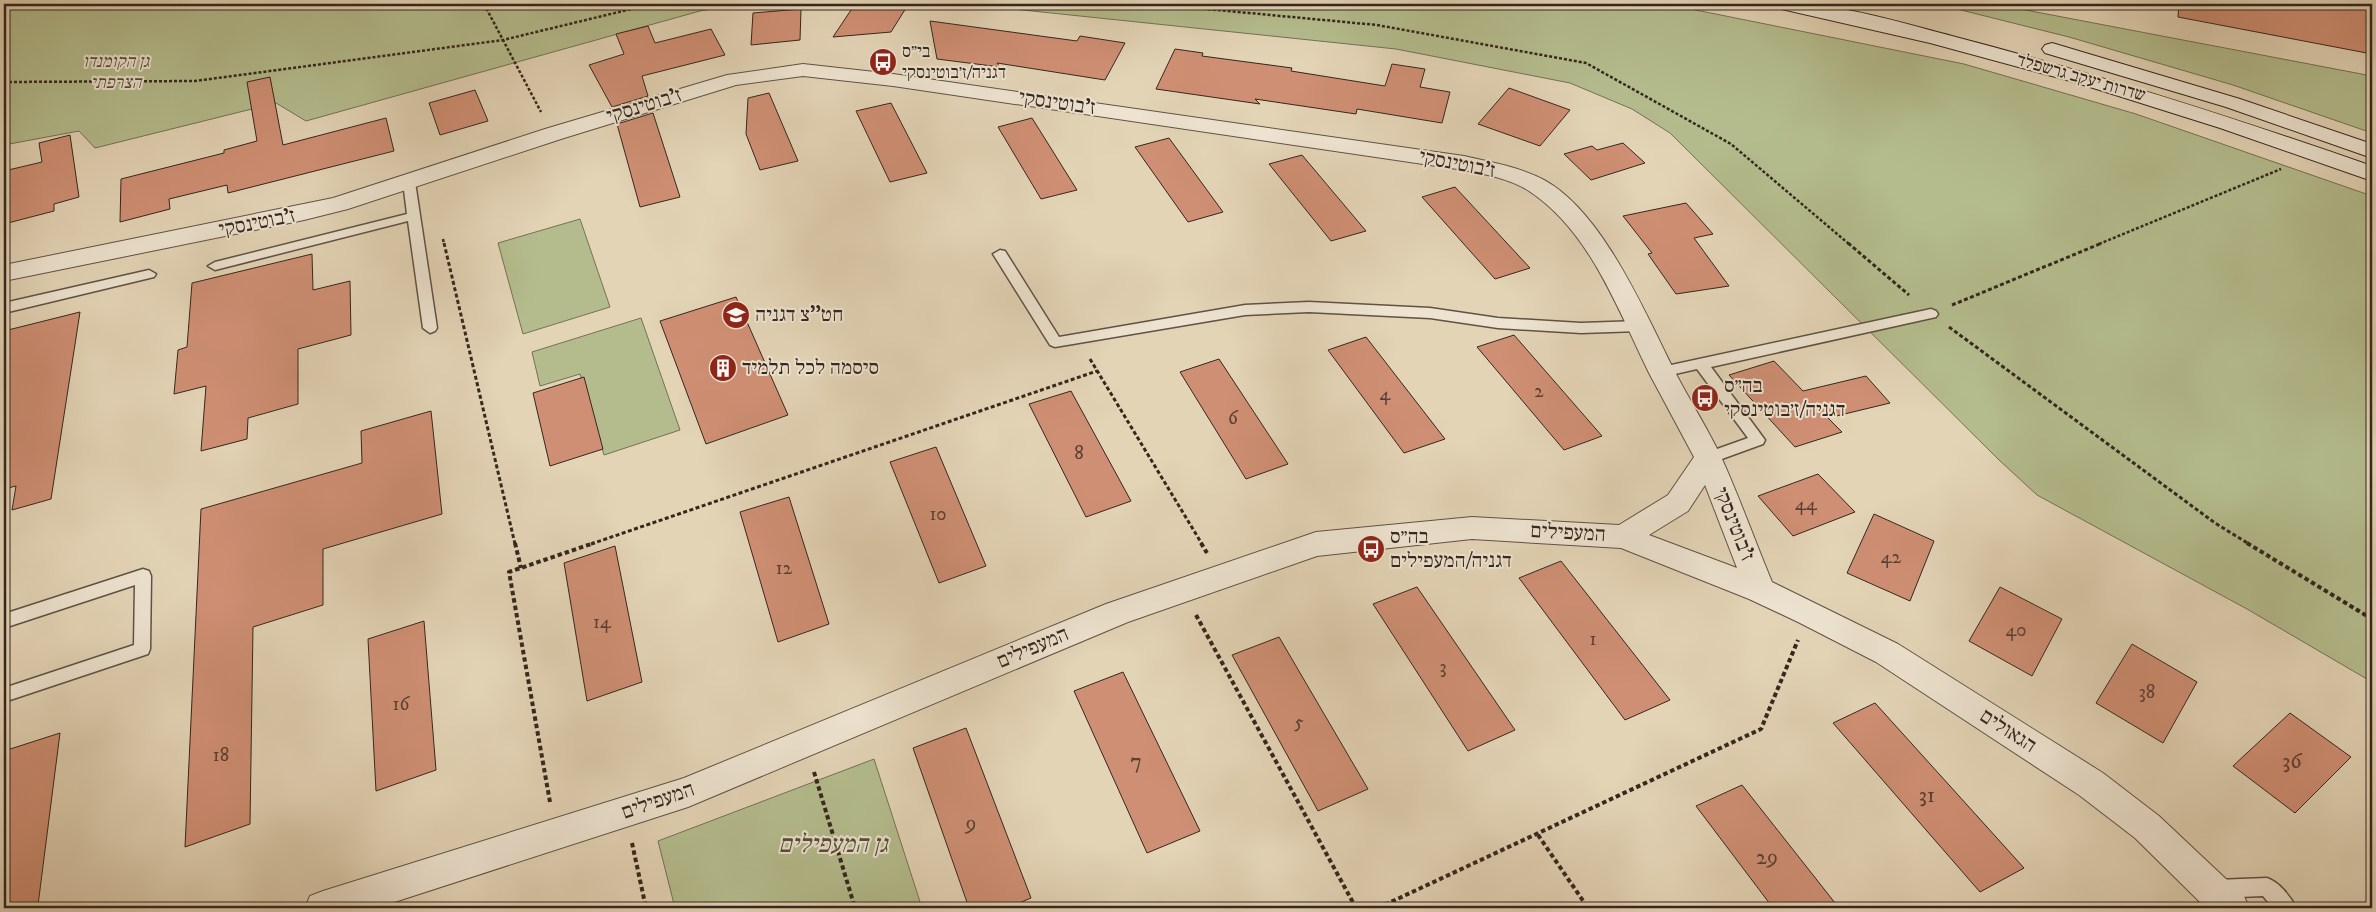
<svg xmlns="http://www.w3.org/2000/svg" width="2376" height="912" font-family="'IM FELL DW Pica','Frank Ruhl Libre',serif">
	<rect width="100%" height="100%" fill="#e3d4b6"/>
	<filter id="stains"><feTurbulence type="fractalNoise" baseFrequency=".004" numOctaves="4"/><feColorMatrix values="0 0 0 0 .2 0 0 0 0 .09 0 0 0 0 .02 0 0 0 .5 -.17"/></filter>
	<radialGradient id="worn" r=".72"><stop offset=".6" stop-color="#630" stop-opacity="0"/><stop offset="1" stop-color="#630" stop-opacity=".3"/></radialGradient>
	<g fill="#b4bc8d" stroke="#747156">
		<path d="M4 4H743L700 11 306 121 276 103 95 148 79 131 4 145Z"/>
		<path d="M965 4H1666L1964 64 2136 114 2372 196V682L2247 609 2037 495 1999 460 1670 133 1632 109 1570 83 1396 49Z"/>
		<path d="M1937 4H1994L2372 76V133L2233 85 2069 37Z"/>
		<path d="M580 219 610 307 523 334 498 243Z"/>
		<path d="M641 318 680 430 604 455 580 374 540 386 532 352Z"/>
		<path d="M874 759 922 908H675L658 841Z"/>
	</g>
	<g fill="#cf8f74" stroke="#35261e">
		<path d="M855 4H862L906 8 891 32 833 37Z"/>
		<path d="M2179 4H2372V54L2178 17Z"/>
		<path d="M801 9 800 40 751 45 753 13Z"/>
		<path d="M930 21 1077 41 1080 36 1125 43 1105 80 997 63 1000 67 937 59Z"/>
		<path d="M648 26 655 43 711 29 725 55 642 76 648 96 612 107 589 65 624 54 616 34Z"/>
		<path d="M1175 49 1203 53 1202 56 1292 68 1291 71 1385 86 1392 64 1425 69 1420 87 1450 92 1442 123 1357 109 1356 114 1255 99 1260 104 1156 89Z"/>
		<path d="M270 77 283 145 386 118 394 151 228 193 227 185 169 199 170 209 120 222 121 179 224 153V150L257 141 247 82Z"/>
		<path d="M1509 88 1570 110 1540 146 1478 124Z"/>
		<path d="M475 90 488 121 440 135 429 103Z"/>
		<path d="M769 93 798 161 760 170 746 134 748 98Z"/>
		<path d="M891 103 927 173 890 182 856 111Z"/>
		<path d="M653 113 680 197 640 207 617 124Z"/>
		<path d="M1032 118 1077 190 1041 199 998 127Z"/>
		<path d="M70 135 79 197 54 204V211L4 224V171L42 162 39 143Z"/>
		<path d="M1169 138 1223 212 1188 222 1135 147Z"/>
		<path d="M1623 143 1645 163 1591 180 1564 154 1592 146 1597 150Z"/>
		<path d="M1302 155 1366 231 1331 241 1269 164Z"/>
		<path d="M1455 187 1530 268 1495 279 1422 197Z"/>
		<path d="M1686 203 1713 234 1694 238 1729 286 1676 294 1648 254 1652 253 1623 216Z"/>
		<path d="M312 254 313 290 350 281 351 335 298 349V404L248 418 247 439 201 451 206 386 174 394 178 350 187 347 192 283Z"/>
		<path d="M736 297 788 415 706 444 660 321Z"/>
		<path d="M80 312 51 499 12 510 16 486 4 489V331Z"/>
		<path d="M1514 335 1602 436 1564 450 1477 347Z"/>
		<path d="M1366 337 1445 439 1404 453 1328 350Z"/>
		<path d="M1219 359 1288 464 1246 479 1180 372Z"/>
		<path d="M1774 361 1803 391 1866 376 1890 403 1828 418 1842 432 1795 447 1729 375Z"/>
		<path d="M584 377 603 449 550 466 533 393Z"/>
		<path d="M1071 391 1131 501 1086 517 1029 404Z"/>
		<path d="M431 411 442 514 323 549V605L253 627 250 824 185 847 201 509 362 463 361 431Z"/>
		<path d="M936 447 986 566 939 583 890 462Z"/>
		<path d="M1818 474 1855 512 1793 536 1758 496Z"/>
		<path d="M789 497 829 624 778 642 740 512Z"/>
		<path d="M1874 514 1934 541 1910 601 1847 573Z"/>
		<path d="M615 546 642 682 587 701 564 563Z"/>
		<path d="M1561 561 1670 700 1625 720 1519 578Z"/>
		<path d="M1417 587 1515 730 1468 751 1373 604Z"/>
		<path d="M2000 587 2062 619 2032 676 1969 641Z"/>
		<path d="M424 621 436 770 376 791 368 639Z"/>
		<path d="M1279 637 1368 789 1318 811 1232 655Z"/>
		<path d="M2132 644 2197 682 2163 743 2096 703Z"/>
		<path d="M1123 672 1200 831 1147 853 1074 691Z"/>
		<path d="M1875 703 2024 868 1980 892 1833 723Z"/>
		<path d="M2290 713 2351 757 2295 813 2233 766Z"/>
		<path d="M966 728 1031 898 1007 908H969L913 748Z"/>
		<path d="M60 733 38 905 27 908H4V751Z"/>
		<path d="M1742 785 1839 908H1773L1696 806Z"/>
	</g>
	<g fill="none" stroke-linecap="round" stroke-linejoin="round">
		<g stroke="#605244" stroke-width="3">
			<g id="lane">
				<path d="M409 178 415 182 437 328 435 331 430 333 423 328 408 221 215 270 208 266 215 262 407 214 403 182Z"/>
				<path d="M1000 250 1005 251 1059 337 1245 305 1309 302 1430 308 1498 318 1581 323 1640 321 1647 326 1640 331 1581 333 1498 328 1430 318 1309 312 1245 315 1055 347 1050 345 993 254Z"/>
				<path d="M149 270 156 274 154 277 4 313V303Z"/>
				<path d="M1931 309 1936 311 1938 314 1936 317 1711 367 1765 440 1763 444 1708 464 1703 462 1700 458 1703 454 1748 438 1697 369 1662 377 1657 376 1655 372 1657 368 1662 367Z"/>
				<path d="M143 569 149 571 151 576 150 649 148 654 4 702V688L134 645 135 585 4 628V614Z"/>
				<path d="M2267 878C2279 882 2291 897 2296 908H2273L2263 896 2215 898 2208 896 2205 889 2208 882 2215 880Z"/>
			</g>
		</g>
		<g stroke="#605244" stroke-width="2">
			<path id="street" d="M803 64 893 74 1464 156C1490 162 1520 167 1544 180 1603 212 1645 313 1675 372 1690 401 1708 429 1722 459 1740 499 1755 541 1772 582L1898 644 2103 773 2159 816 2244 896 2249 908H2206L2135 838 2079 795 1876 662 1798 622 1749 599 1621 548 1472 539 1317 556 1128 622 688 807 376 908H305L310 896 323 891 684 778 1106 604 1316 532 1472 517 1619 525 1668 495 1694 457C1679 429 1664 401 1649 373 1618 310 1590 231 1529 191 1511 179 1485 174 1464 170L893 86 803 76 736 85 561 139 348 209 304 220 4 281V265L333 198 545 129 727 75ZM1705 485 1737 568 1649 535 1688 511Z"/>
		</g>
		<g stroke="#35261e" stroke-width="2">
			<g id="secondary">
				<path d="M1774 4C1829 0 1899 22 1952 36 2095 73 2234 118 2372 166V181L2220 128 2074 82 1930 43 1777 8Z"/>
				<path d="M2052 43 2240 99 2372 144V158L2226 107 2045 53 2042 49 2045 45Z"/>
			</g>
		</g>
		<g stroke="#35261e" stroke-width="2.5" stroke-dasharray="3 2" stroke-linecap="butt">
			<path d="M484 4 541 112"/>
			<path d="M1153 4 1377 25 1586 63 1731 144 1849 244"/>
			<path d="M4 82 195 81 503 40 652 4"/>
			<path d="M443 239 444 244"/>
			<path d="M2099 244 2281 169"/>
		</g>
		<g stroke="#35261e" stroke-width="3" stroke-dasharray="4 2.5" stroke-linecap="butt">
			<path d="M444 243 515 544"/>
			<path d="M1848 243 1909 295"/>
			<path d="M1952 305 2102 243"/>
			<path d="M1949 327 2215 523 2249 544"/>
			<path d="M1090 359 1202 544"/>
			<path d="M591 544 1097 371"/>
		</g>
		<g stroke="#35261e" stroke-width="4" stroke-dasharray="4.5 3" stroke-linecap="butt">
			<path d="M515 543 521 568"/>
			<path d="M1201 543 1207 553"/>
			<path d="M2247 543 2372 619"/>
			<path d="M1196 615 1356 908"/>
			<path d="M814 772 855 908"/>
			<path d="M550 802 509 572 594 543"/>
			<path d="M1538 835 1588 908"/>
			<path d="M632 843 646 908"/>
			<path d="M1378 908 1761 729 1798 640"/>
		</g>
		<use href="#lane" fill="#ede3d0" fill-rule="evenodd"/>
		<use href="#street" fill="#ede3d0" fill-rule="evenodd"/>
		<use href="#secondary" fill="#ede3d0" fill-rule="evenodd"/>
	</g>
	<defs>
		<g id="bus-disc" transform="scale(1.4375)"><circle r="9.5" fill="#8f2418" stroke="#ede3d0"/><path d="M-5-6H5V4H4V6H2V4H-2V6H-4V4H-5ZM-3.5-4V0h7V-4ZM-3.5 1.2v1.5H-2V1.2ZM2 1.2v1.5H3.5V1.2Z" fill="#fff"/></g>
		<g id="school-disc" transform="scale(1.4375)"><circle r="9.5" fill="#8f2418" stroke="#ede3d0"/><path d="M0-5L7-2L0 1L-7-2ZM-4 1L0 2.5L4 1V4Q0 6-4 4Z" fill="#fff"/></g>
		<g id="building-disc" transform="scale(1.4375)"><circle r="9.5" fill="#8f2418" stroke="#ede3d0"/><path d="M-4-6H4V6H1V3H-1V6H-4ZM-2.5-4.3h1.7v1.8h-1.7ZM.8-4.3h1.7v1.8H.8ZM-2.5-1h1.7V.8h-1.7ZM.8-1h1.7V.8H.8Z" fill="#fff"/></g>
	</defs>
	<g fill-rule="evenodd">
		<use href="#bus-disc" x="883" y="62"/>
		<use href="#school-disc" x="736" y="315"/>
		<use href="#building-disc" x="723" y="368"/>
		<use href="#bus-disc" x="1705" y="398"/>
		<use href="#bus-disc" x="1371" y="549"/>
	</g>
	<g text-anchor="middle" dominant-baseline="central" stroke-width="4" stroke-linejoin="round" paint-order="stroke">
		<g font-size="18" fill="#35261e" stroke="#ede3d0" text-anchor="start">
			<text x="902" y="52">בי״ס<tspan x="902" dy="21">דגניה/ז׳בוטינסקי</tspan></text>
		</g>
		<g font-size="18" font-style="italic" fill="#554c3a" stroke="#ede3d0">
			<text x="116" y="62">גן הקומנדו<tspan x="116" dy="21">הצרפתי</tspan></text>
		</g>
		<g font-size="18" fill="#35261e" stroke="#ede3d0">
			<text transform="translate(2081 78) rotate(16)">שדרות יעקב גרשפלד</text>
		</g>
		<g font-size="19" fill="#5c4034">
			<text x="1539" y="391">2</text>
			<text x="1385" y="394">4</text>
			<text x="1233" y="418">6</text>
			<text x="1079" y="453">8</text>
			<text x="1806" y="504">44</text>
			<text x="938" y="514">10</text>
			<text x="1891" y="557">42</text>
			<text x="784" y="568">12</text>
			<text x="602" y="622">14</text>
			<text x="2016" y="630">40</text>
			<text x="1593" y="639">1</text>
			<text x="1443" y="667">3</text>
			<text x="2147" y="692">38</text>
			<text x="401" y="704">16</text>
			<text x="1299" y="722">5</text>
			<text x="221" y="755">18</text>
		</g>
		<g font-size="21" fill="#35261e" stroke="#ede3d0">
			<text transform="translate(1057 103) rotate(8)">ז'בוטינסקי</text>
			<text transform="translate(644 106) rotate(-17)">ז'בוטינסקי</text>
			<text transform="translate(1457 164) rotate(11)">ז'בוטינסקי</text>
			<text transform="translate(257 223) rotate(-11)">ז'בוטינסקי</text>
			<text transform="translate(1734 524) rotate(68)">ז'בוטינסקי</text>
			<text transform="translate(1568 533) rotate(3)">המעפילים</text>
			<text transform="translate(1033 648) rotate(-23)">המעפילים</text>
			<text transform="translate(2008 731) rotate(33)">הגאולים</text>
			<text transform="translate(658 801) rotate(-19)">המעפילים</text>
		</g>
		<g font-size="21" fill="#35261e" stroke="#ede3d0" text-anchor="start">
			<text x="755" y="315">חט''צ דגניה</text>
			<text x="742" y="368">סיסמה לכל תלמיד</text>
			<text x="1724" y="386">בה״ס<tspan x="1724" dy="24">דגניה/ז׳בוטינסקי</tspan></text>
			<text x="1390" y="537">בה״ס<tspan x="1390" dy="24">דגניה/המעפילים</tspan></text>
		</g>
		<g font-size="22" fill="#5c4034">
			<text x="1136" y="761">7</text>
			<text x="2292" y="761">36</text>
			<text x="1927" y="795">31</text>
			<text x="971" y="823">9</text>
			<text x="1767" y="857">29</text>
		</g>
		<g font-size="25" font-style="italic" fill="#554c3a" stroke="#ede3d0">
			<text x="833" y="844">גן המעפילים</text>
		</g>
	</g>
	<rect width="2376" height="912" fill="none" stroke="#e3d4b6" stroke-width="20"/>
	<rect x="5" y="5" width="2366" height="902" fill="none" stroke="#35261e" stroke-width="2.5"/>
	<rect x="10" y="10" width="2356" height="892" fill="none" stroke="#35261e"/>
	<rect width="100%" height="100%" filter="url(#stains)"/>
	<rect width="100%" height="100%" fill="url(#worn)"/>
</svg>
